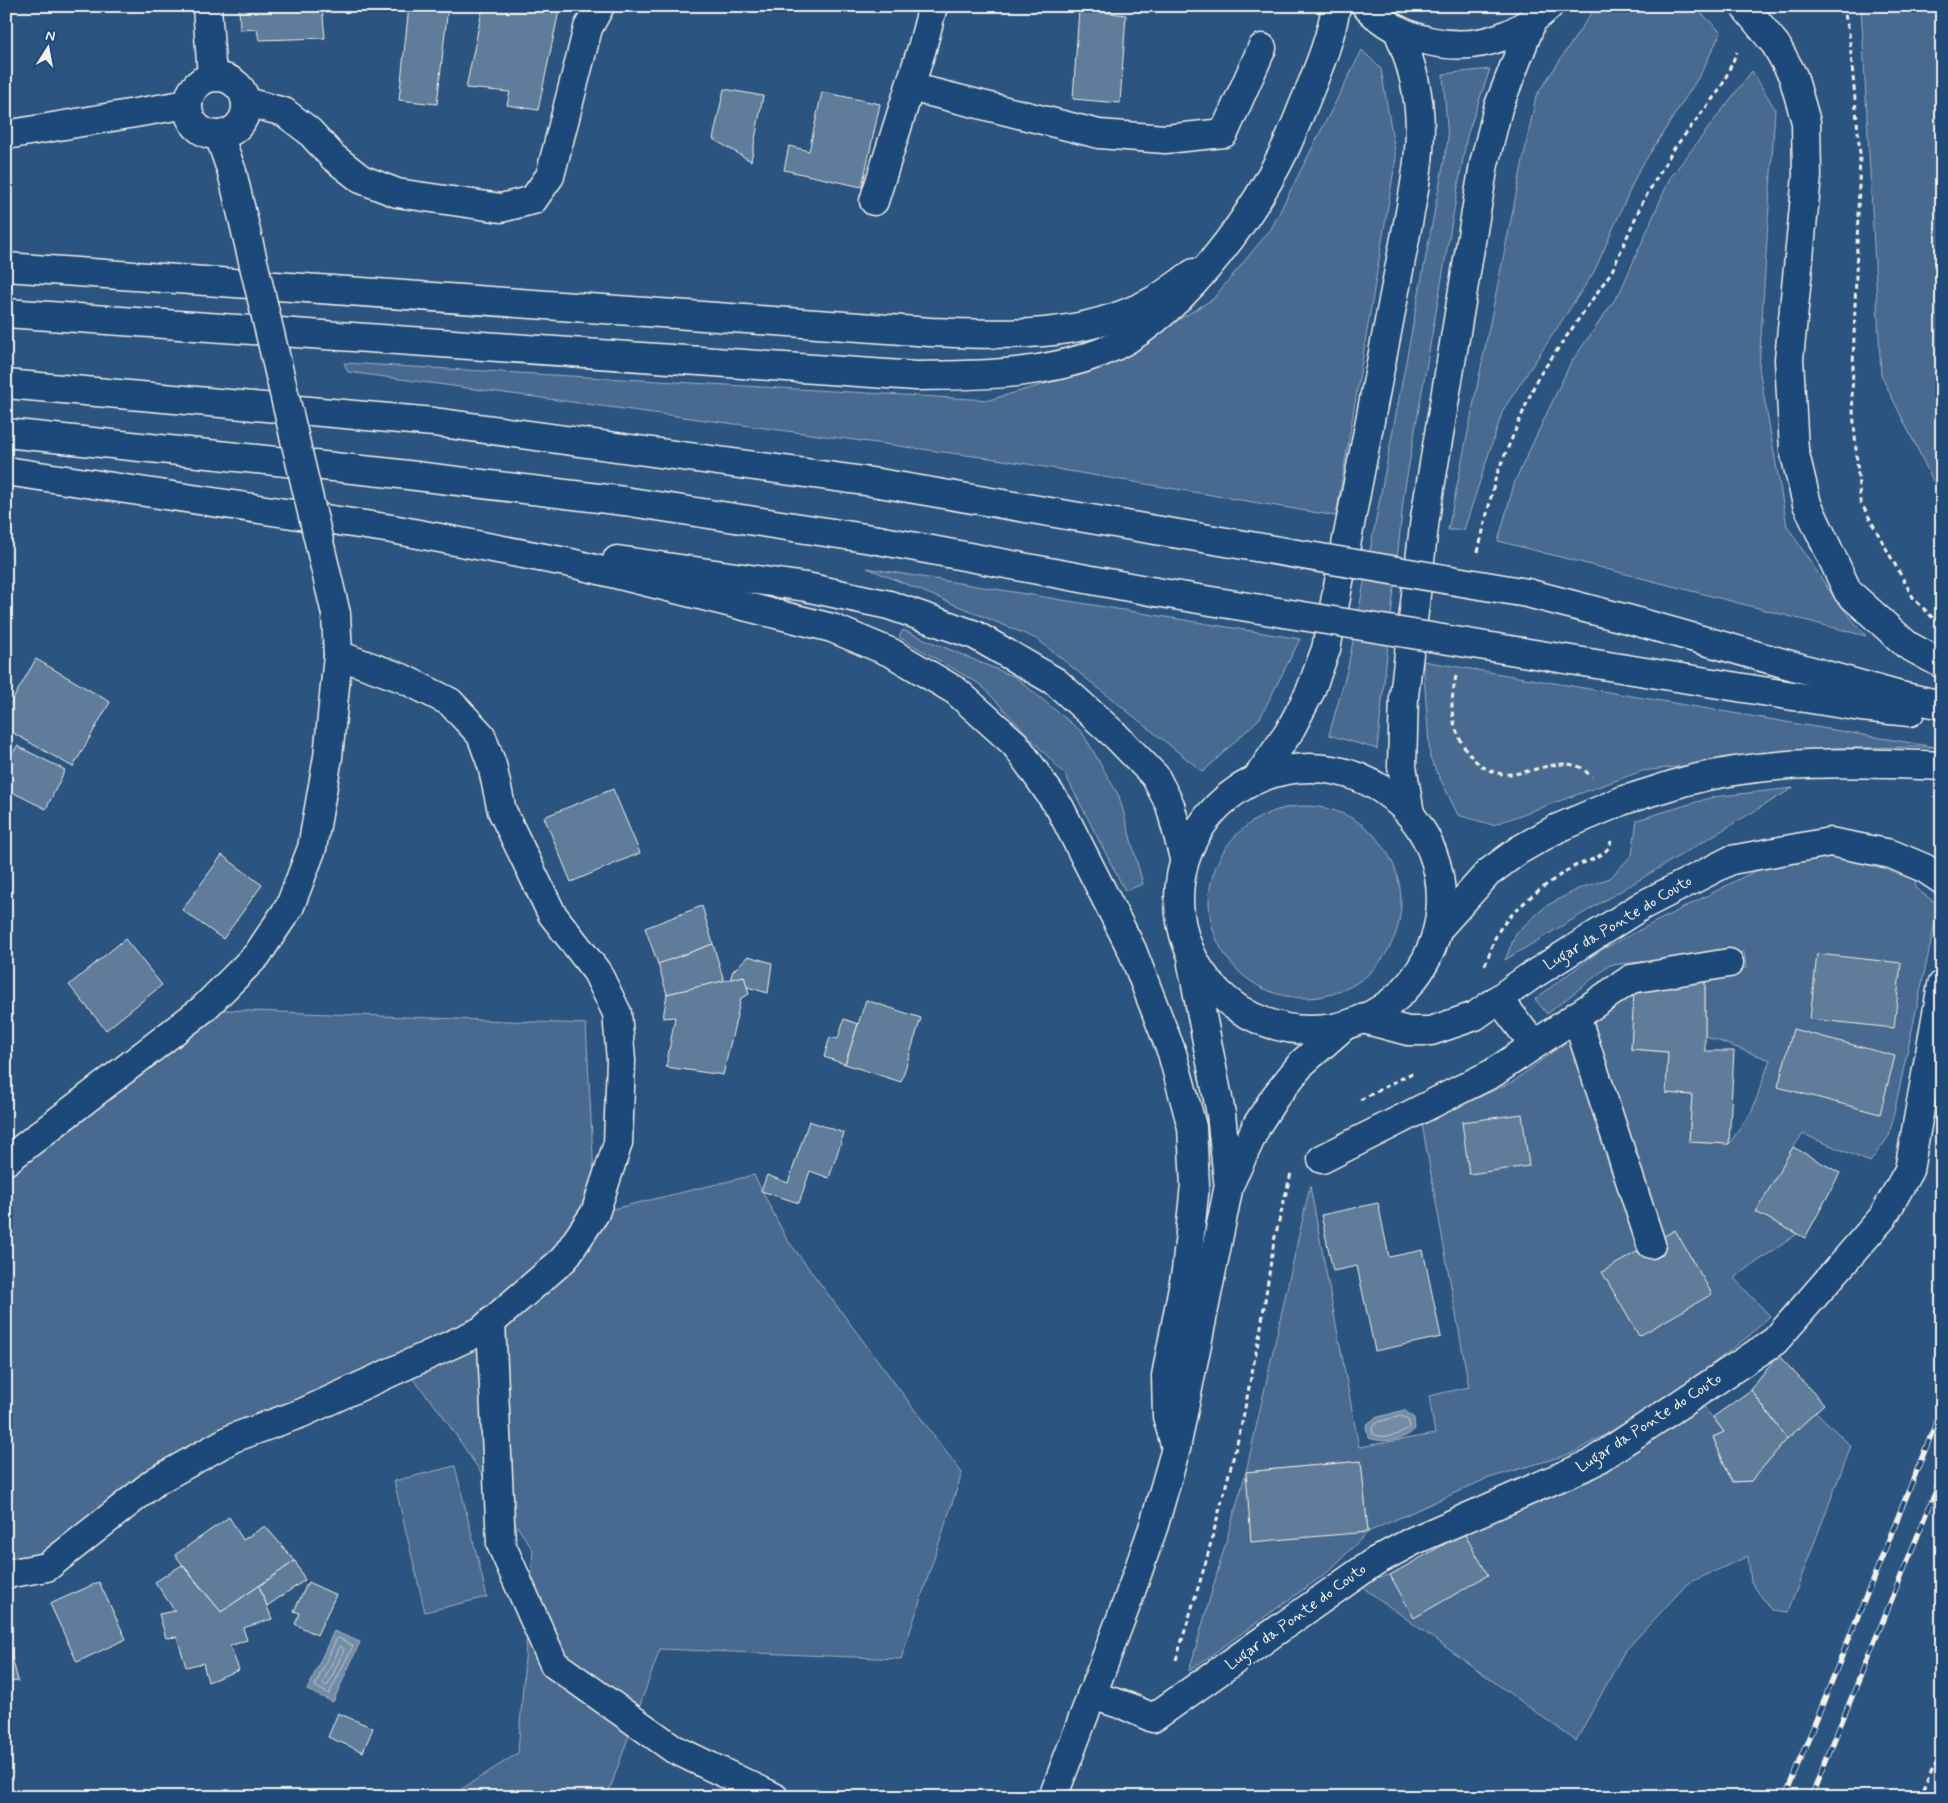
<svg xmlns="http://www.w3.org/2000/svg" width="1948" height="1803" font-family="Mynerve,sans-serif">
	<rect width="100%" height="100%" fill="#2c5481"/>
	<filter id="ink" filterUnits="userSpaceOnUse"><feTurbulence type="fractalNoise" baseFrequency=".02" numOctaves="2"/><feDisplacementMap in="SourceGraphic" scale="10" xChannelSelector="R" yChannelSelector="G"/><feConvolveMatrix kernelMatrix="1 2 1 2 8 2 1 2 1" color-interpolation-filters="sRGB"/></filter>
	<g filter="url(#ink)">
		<g fill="#496b90" stroke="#9eaebc" fill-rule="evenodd">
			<path d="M1596 6H1694L1721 32 1700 75 1638 172 1594 272 1503 410 1464 530H1448L1536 96Z"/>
			<path d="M1861 6H1942V499L1881 375Z"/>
			<path d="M1362 50 1381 69 1396 158 1336 516 1003 460 348 372 344 363 989 400 1097 369 1213 299 1271 229Z"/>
			<path d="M1490 69 1467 136 1404 493 1377 749 1329 735 1348 667 1448 140 1443 74Z"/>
			<path d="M1752 71 1775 109 1759 368 1787 526 1835 599 1866 636 1498 541 1515 481 1570 364 1620 292 1670 178Z"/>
			<path d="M867 568 1300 639 1260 718 1203 772 1037 639Z"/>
			<path d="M903 630 1015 677 1082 732 1119 796 1143 884 1125 891 1066 776 981 685 899 637Z"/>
			<path d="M1423 661 1935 747 1835 748 1642 771 1493 825 1458 815 1430 758Z"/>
			<path d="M1793 788 1505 960 1516 933 1546 906 1578 889 1610 878 1632 855 1637 820 1713 797Z"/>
			<circle cx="1305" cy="902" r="96"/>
			<path d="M1799 856 1859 858 1917 872 1915 888 1939 905 1889 1136 1870 1162 1803 1134 1793 1147 1757 1212 1797 1234 1734 1278 1770 1316 1750 1335 1667 1399 1573 1453 1486 1479 1368 1532 1329 1571 1189 1671 1246 1472 1310 1186 1359 1447 1435 1434 1429 1396 1469 1387 1422 1124 1514 1081 1635 990 1631 1049 1668 1052 1666 1093 1692 1095 1689 1142 1729 1144 1752 1111 1770 1060 1705 1036V968H1746L1744 952 1610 965 1547 1014 1535 999 1601 950 1753 872ZM1361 1461 1368 1532 1246 1472Z"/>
			<path d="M203 1009 586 1024 596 1213 754 1175 786 1238 962 1473 901 1659 660 1649 607 1797H449L518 1753 533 1550 441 1413 403 1367 233 1438 47 1567 6 1574V1161Z"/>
			<path d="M1700 1402 1724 1432 1713 1437 1732 1482 1751 1481 1787 1439 1816 1412 1851 1446 1788 1612 1771 1610 1751 1582 1748 1556 1687 1584 1624 1652 1576 1741 1358 1584 1390 1575Z"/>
			<path d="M455 1466 487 1597 425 1612 394 1481Z"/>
		</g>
		<g fill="#738ca6" stroke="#a7b4c0">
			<path d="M1404 1410 1414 1418 1415 1429C1403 1441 1384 1443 1368 1438L1366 1425 1375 1418Z"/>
			<path d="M334 1631 360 1642 333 1702 307 1690Z"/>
		</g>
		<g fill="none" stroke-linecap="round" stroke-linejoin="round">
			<g stroke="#c0c9ce" stroke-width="1">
				<path d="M1402 1416 1409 1421V1427C1402 1436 1383 1439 1373 1434L1372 1427 1378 1422Z"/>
				<path d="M339 1638 353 1646 329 1694 315 1686 336 1640Z"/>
				<path d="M341 1646 344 1650 328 1685 325 1686 323 1683Z"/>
			</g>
		</g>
		<g fill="#5e7b9a" stroke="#f4f1e8">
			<path d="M239 6H322L325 38 259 40 257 29 240 30Z"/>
			<path d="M409 6H448L437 104 399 100Z"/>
			<path d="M483 6H560L538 110 507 105 510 92 466 88Z"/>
			<path d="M1079 9 1126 15 1120 103 1073 99Z"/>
			<path d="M724 89 763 96 751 161 713 139Z"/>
			<path d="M822 92 880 104 862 187 784 170 789 146 809 151Z"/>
			<path d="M36 659 110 702 73 767 6 729V711Z"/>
			<path d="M17 746 65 770 46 809 6 789V767Z"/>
			<path d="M613 789 640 853 571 882 544 817Z"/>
			<path d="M222 855 262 885 223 939 182 910Z"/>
			<path d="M702 906 713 944 658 964 645 928Z"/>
			<path d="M125 939 162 985 106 1030 69 985Z"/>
			<path d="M713 944 724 981 667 994 658 964Z"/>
			<path d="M1817 954 1901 963 1894 1028 1810 1019Z"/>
			<path d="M748 956 772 963 768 993 747 987 744 976 730 980 733 971Z"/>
			<path d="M744 976 749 994 741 998 723 1075 666 1067 675 1017 663 1018 667 994Z"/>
			<path d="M1705 982V1051H1734L1729 1144 1689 1142 1692 1095 1666 1093 1668 1052 1631 1049 1634 992 1643 983Z"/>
			<path d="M866 1000 921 1018 901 1082 845 1064Z"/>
			<path d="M844 1019 858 1024 845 1064 824 1057 830 1037 838 1039Z"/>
			<path d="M1793 1029 1895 1056 1880 1114 1778 1087Z"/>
			<path d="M1522 1114 1529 1166 1469 1174 1462 1122Z"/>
			<path d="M809 1121 844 1133 829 1178 810 1171 799 1203 761 1191 767 1175 788 1183Z"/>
			<path d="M1793 1147 1840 1173 1805 1238 1756 1212Z"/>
			<path d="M1378 1203 1389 1257 1423 1250 1441 1337 1375 1351 1357 1266 1333 1271 1321 1215Z"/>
			<path d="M1675 1230 1712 1294 1639 1336 1602 1272Z"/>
			<path d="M1778 1355 1824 1404 1787 1439 1751 1390Z"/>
			<path d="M1751 1390 1787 1439 1751 1481 1732 1482 1713 1437 1724 1432 1713 1417Z"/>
			<path d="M1361 1461 1368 1532 1251 1542 1246 1472Z"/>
			<path d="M229 1517 243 1540 265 1526 295 1561 221 1612 175 1555Z"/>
			<path d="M1464 1533 1488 1575 1414 1618 1390 1575Z"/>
			<path d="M295 1561 305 1580 267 1606 259 1586Z"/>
			<path d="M182 1565 221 1612 259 1586 272 1619 243 1628 247 1640 230 1646 239 1670 208 1682 203 1663 186 1667 177 1637 166 1638 159 1614 175 1611 155 1582Z"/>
			<path d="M99 1582 126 1639 77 1662 50 1604Z"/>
			<path d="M308 1582 336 1595 317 1635 295 1624 300 1613 294 1611Z"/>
			<path d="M6 1633 18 1681 6 1683Z"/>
			<path d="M338 1713 373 1728 363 1752 328 1737Z"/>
		</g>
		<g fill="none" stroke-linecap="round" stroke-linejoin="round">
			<g stroke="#f4f1e8" stroke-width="31">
				<g id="minor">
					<path d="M207 6 212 77"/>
					<circle cx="217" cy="106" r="29"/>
					<path d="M910 87 1099 134 1165 139 1224 133 1262 48"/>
					<path d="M246 102 284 112 309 131 333 157 361 179 397 193 501 208 533 200 550 176 588 28 600 6"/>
					<path d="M6 135 188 104"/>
					<path d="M219 135 232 172"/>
					<path d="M874 201 922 48 933 6"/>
					<path d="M6 267 931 332C1007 335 1079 339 1149 303 1165 295 1179 283 1194 273"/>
					<path d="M1499 999 1534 1045"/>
					<path d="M1576 1016 1651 1244"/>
					<path d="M1363 1019 1408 1031H1431L1475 1016 1528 978 1643 905 1731 860 1830 842 1891 854 1924 868 1942 880"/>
					<path d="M1322 1159 1493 1073 1631 979 1729 963"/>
					<path d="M6 1161 203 1009 257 955 290 906 312 848 328 757 338 655 336 614"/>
					<path d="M491 1322 501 1544 554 1664 674 1749 774 1797"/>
					<path d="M6 1574 47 1567 156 1481 233 1438 302 1413 481 1331 564 1259 595 1213 618 1143 621 1060 617 1013 597 972 552 914 502 811 492 765 481 735 450 702 402 678 338 655"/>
					<path d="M1091 1695 1126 1706 1153 1718 1374 1562 1413 1541 1590 1464 1775 1341 1883 1217 1909 1170 1942 985"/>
				</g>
			</g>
			<g stroke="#f4f1e8" stroke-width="31">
				<g id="major">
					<path d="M1776 45 1793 76 1806 122 1807 176 1789 359 1794 450 1807 504 1848 592 1907 645 1942 664"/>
					<path d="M879 483 1173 533"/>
					<path d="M878 540 1156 592"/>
					<path d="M1527 593 1631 620 1900 696 1942 705"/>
					<path d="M1522 652 1861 707 1910 712"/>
					<path d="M1624 800C1645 794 1665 787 1686 781 1769 759 1857 762 1942 766"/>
					<path d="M1438 929 1488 873 1519 850 1556 829"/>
				</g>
			</g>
			<g stroke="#f4f1e8" stroke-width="31">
				<g id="highway">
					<path d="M1366 6C1399 41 1456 54 1501 37 1519 31 1535 19 1549 6"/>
					<path d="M6 313 916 376C981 375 1040 376 1102 352 1175 323 1248 223 1282 155 1291 137 1298 118 1306 99 1318 69 1331 39 1336 6"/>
					<path d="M6 384 434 422 879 483"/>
					<path d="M6 433 391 473 624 501 878 540"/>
					<path d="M6 471 392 529 571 563 832 628 892 653 956 691 1015 744 1060 808 1132 950 1172 1053 1192 1127 1195 1185 1186 1271 1166 1376 1167 1416 1176 1448"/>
					<path d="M617 560 806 587 889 605 975 635 1056 682 1116 736 1155 776 1170 805 1184 858"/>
					<circle cx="1310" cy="899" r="131"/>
					<path d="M1257 778 1289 732 1310 692 1326 649 1408 223C1422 150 1429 102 1398 31"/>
					<path d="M1410 814 1402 766 1404 696 1425 518 1484 164 1498 108 1532 21"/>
					<path d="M1192 964 1221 1114 1228 1180"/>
					<path d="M1053 1797 1128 1600 1154 1525 1176 1448 1229 1185 1257 1125 1275 1097 1302 1063 1344 1026"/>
				</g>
			</g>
			<g stroke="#f4f1e8" stroke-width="3" stroke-dasharray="5 4" stroke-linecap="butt">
				<path d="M1843 6 1849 32 1860 154 1852 397 1860 501 1914 599 1934 619"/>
				<path d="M1478 552 1496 476 1537 379 1612 271 1642 203 1673 150 1721 88 1737 52"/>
				<path d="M1456 676C1454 686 1452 696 1452 706 1452 735 1473 772 1504 774 1528 776 1556 757 1580 767 1584 769 1588 774 1592 777"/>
				<path d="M1485 965C1490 954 1493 939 1500 929 1517 905 1546 884 1571 868 1584 861 1608 858 1611 841"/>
				<path d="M1360 1100 1414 1072"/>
				<path d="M1176 1660 1205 1565 1241 1428 1261 1327 1274 1241 1291 1173"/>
				<path d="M1919 1797 1942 1747"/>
			</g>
			<use href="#minor" stroke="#1f4a7a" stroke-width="28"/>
			<use href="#major" stroke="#1f4a7a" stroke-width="28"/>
			<use href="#highway" stroke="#1f4a7a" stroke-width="28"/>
			<g stroke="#f4f1e8" stroke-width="5.5">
				<g id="rail">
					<path d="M1785 1797 1942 1408"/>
					<path d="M1811 1797 1942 1476"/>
				</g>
			</g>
			<use href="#rail" stroke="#1f4a7a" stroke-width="4" stroke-dasharray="11" stroke-linecap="butt"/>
			<g stroke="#f4f1e8" stroke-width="31" stroke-linecap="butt">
				<path id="minor-bridge" d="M232 172 336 614"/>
			</g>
			<g stroke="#f4f1e8" stroke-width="31" stroke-linecap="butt">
				<g id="major-bridge">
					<path d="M1744 6 1776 45"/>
					<path d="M1173 533 1527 593"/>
					<path d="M1156 592 1522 652"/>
					<path d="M1556 829 1624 800"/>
				</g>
			</g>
			<use href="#minor-bridge" stroke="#1f4a7a" stroke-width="28"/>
			<use href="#major-bridge" stroke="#1f4a7a" stroke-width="28"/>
		</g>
	</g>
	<g text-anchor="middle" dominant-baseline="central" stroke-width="4.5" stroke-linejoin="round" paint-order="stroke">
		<g font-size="16" fill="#f4f1e8" stroke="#1f4a7a">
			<text transform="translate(1618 923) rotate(-31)">Lugar da Ponte do Couto</text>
			<text transform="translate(1649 1423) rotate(-33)">Lugar da Ponte do Couto</text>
			<text transform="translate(1296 1617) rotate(-36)">Lugar da Ponte do Couto</text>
		</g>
	</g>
	<rect width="1948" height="1803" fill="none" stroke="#1f4a7a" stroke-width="25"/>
	<rect x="12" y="12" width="1923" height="1778" fill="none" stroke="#f4f1e8" stroke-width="2" filter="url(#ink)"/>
	<g transform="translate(48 48) rotate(11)" stroke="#1f4a7a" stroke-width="4" paint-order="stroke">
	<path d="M0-4L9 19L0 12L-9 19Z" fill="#f4f1e8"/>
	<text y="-8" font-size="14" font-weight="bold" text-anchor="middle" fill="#f4f1e8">N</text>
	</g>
</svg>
